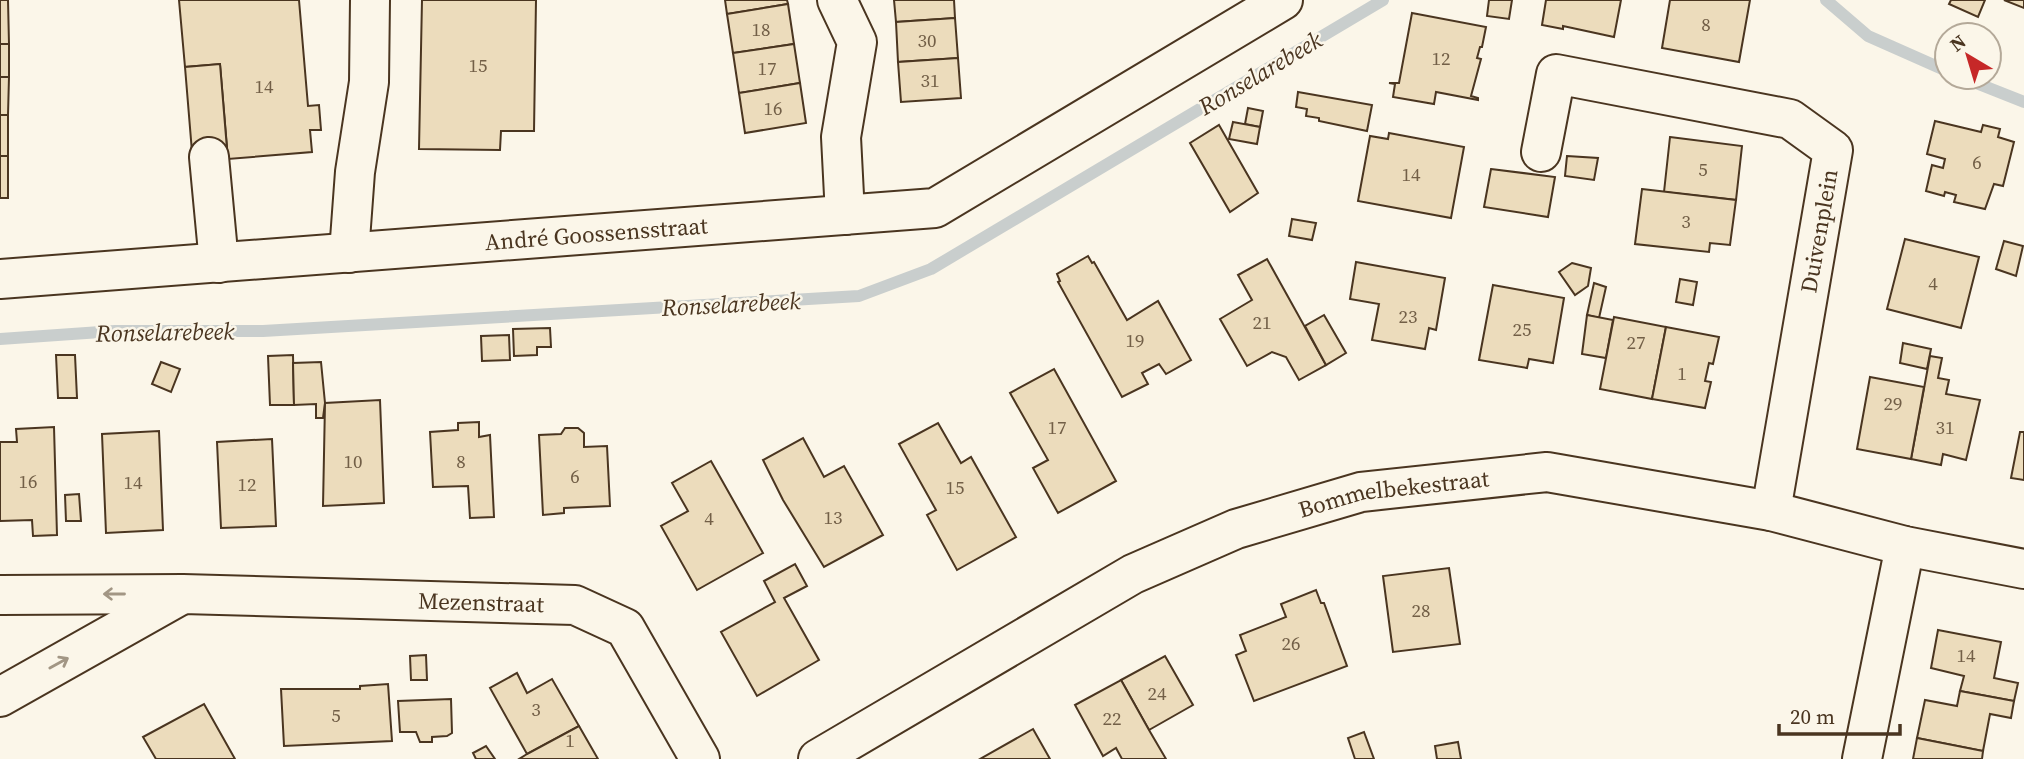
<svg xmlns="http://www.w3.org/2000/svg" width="2024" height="759" font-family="'Source Serif 4',serif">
	<rect width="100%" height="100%" fill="#fbf6e9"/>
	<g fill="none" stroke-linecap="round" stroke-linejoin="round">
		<g stroke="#c9cecd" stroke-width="12">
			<path d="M1826 0 1868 36 1947 71"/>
			<path d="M1961 77 2024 102"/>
			<path d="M0 339 115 331H263L859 296 931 269 1383 0"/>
		</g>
	</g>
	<g fill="#ecdcbc" stroke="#4a3520" stroke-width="2">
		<path d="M0 0H8L9 44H0Z"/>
		<path d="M179 0H299L308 106 319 105 321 130H310L312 152 228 159 220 64 185 67Z"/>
		<path d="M422 0H536L534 131H501L500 150 419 149Z"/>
		<path d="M725 0H787L788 4 727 14Z"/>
		<path d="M894 0H954L955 18 896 22Z"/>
		<path d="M1489 0H1512L1509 19 1487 16Z"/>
		<path d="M1546 0H1621L1614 37 1563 26V29L1542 25Z"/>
		<path d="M1670 0H1750L1739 62 1662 48Z"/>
		<path d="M1951 0H1985L1978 17 1949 4Z"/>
		<path d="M2004 0H2024V8Z"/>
		<path d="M788 4 794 44 733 53 727 14Z"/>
		<path d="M1412 13 1486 27 1482 47H1480L1477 58 1481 59 1471 96 1478 98V100L1436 92 1434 104 1393 97 1395 84 1389 83H1399Z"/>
		<path d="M955 18 958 58 898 62 896 22Z"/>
		<rect x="0" y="44" width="9" height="33"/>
		<path d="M794 44 800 83 739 93 733 53Z"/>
		<path d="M958 58 961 98 901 102 898 62Z"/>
		<path d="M220 64 227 149 192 152 185 67Z"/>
		<path d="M0 77H9L8 115H0Z"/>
		<path d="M800 83 806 123 745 133 739 93Z"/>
		<path d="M1298 92 1372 105 1367 131 1319 121V118L1306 116 1307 109 1296 107Z"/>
		<path d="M1248 108 1263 111 1260 127 1245 124Z"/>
		<rect x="0" y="115" width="8" height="41"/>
		<path d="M1935 121 1981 132 1983 125 2000 129 1998 137 2014 142 2003 186 1994 184 1985 209 1954 202 1956 195 1945 192 1944 196 1926 191 1932 165 1943 168 1945 159 1927 154Z"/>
		<path d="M1233 122 1260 127 1257 144 1229 139Z"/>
		<path d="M1219 125 1258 193 1230 212 1190 143Z"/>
		<path d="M1389 133 1464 147 1451 218 1358 201 1370 136 1388 139Z"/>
		<path d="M1670 137 1742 146 1736 200 1664 192Z"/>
		<rect x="0" y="156" width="8" height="42"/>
		<path d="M1567 156 1598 158 1594 180 1565 176Z"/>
		<path d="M1491 169 1555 177 1548 217 1484 207Z"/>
		<path d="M1642 189 1736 200 1730 245 1710 243 1709 252 1635 244Z"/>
		<path d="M1292 219 1316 223 1312 240 1289 236Z"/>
		<path d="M1905 239 1979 257 1961 328 1887 309Z"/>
		<path d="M2004 241 2023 246 2016 276 1996 269Z"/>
		<path d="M1088 256 1092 263 1094 262 1127 320 1158 301 1191 360 1166 374 1159 364 1142 373 1148 384 1122 397 1058 282 1060 281 1057 274Z"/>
		<path d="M1267 259 1326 365 1299 380 1286 357 1272 352 1247 366 1220 319 1252 300 1238 275Z"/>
		<path d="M1356 262 1445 278 1436 330 1429 328 1425 349 1372 340 1379 304 1350 299Z"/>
		<path d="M1572 263 1591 268 1588 286 1575 295 1559 272Z"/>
		<path d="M1680 279 1697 282 1693 305 1676 302Z"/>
		<path d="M1594 283 1606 287 1599 318 1587 315Z"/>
		<path d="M1493 285 1564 298 1553 363 1529 359 1527 368 1479 360Z"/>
		<path d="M1324 315 1346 353 1326 365 1305 326Z"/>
		<path d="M1587 315 1613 320 1606 358 1582 354Z"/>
		<path d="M1614 317 1666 327 1652 399 1600 389Z"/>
		<path d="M1666 327 1719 337 1713 364 1709 363 1705 381 1711 382 1705 408 1652 399Z"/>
		<path d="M550 328 551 347H537V355L514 356 513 329Z"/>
		<path d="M509 335 510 360 482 361 481 336Z"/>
		<path d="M1903 343 1931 349 1927 369 1900 363Z"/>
		<path d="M56 355H75L77 398H58Z"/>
		<path d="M293 355 294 405H270L268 356Z"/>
		<path d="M1930 356 1942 358 1938 378 1949 380 1946 394 1980 400 1966 460 1943 454 1941 465 1911 459Z"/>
		<path d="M161 362 180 369 171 392 152 384Z"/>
		<path d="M321 362 325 403 323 418H316V404L294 405 293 363Z"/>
		<path d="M1054 369 1116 481 1058 513 1033 468 1048 460 1010 393Z"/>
		<path d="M1870 377 1924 387 1911 459 1857 449Z"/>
		<path d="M380 400 384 503 323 506 325 403Z"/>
		<path d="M479 422V437L490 435 494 517 470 518 468 486 433 487 430 432 458 430V423Z"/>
		<path d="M938 423 961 463 971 457 1016 537 957 570 927 515 936 510 899 444Z"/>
		<path d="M54 427 57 535 33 536 32 520 0 521V442H17L16 429Z"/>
		<path d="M565 428H578L584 433V447L607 446 610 506 564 508V513L543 515 539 435 561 434Z"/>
		<path d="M159 431 163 530 106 533 102 434Z"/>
		<path d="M2020 432H2024V480L2011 478Z"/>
		<path d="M803 438 824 477 844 466 883 535 824 567 783 500 763 460Z"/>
		<path d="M272 439 276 526 221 528 217 442Z"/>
		<path d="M711 461 763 553 697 590 661 526 688 511 672 483Z"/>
		<path d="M79 494 81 521H66L65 495Z"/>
		<path d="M795 564 807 586 784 598 819 660 757 696 721 632 775 602 764 581Z"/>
		<path d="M1449 568 1460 644 1393 652 1383 576Z"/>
		<path d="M1316 590 1321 603H1324L1347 666 1254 701 1236 655 1246 651 1240 635 1286 617 1281 604Z"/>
		<path d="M1938 630 2001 642 1994 678 2018 683 2014 701 1960 691 1964 676 1931 668Z"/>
		<path d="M426 655 427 680H411L410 656Z"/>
		<path d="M1165 656 1193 705 1149 730 1121 680Z"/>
		<path d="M517 673 527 693 552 679 579 726 527 754 490 688Z"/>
		<path d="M1121 680 1149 730 1166 759H1122L1116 748 1103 756 1075 705Z"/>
		<path d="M388 684 392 741 284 746 281 689H360V686Z"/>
		<path d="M1960 691 2014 701 2011 718 1990 714 1983 751 1917 738 1925 700 1957 706Z"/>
		<path d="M451 699 452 733 447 736 432 737V742H420L416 732H400L398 701Z"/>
		<path d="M204 704 235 759H156L143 737Z"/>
		<path d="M579 726 598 759H519L527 754Z"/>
		<path d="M1033 729 1050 759H980Z"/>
		<path d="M1364 732 1374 759H1355L1348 738Z"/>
		<path d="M1917 738 1983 751 1982 759H1913Z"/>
		<path d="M1458 742 1461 759H1437L1435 746Z"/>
		<path d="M486 746 495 759H476L473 753Z"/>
	</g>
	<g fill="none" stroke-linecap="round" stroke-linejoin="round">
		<g stroke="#4a3520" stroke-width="42">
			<g id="minor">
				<path d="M837 0 857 42 841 137 845 215"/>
				<path d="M1541 152 1556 74 1790 119 1833 150 1771 511"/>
				<path d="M209 157 219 263"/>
				<path d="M349 253 355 172 369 82 370 0"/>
				<path id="s1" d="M0 279 935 208 1283 0"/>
				<path id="s2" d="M0 595 183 594 575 605 625 628 700 759"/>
				<path d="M0 697 181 595"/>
				<path id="s3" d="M818 759 1133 574 1236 529 1361 492 1547 472 1771 511 1905 546 2024 569"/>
				<path d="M1862 759 1905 546"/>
			</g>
		</g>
		<use href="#minor" stroke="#fbf6e9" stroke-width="38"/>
	</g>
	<defs><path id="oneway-shaft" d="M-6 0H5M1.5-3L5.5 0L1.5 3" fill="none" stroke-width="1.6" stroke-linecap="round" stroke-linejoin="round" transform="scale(1.75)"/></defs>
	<g stroke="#a29684">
		<use href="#oneway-shaft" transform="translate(114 594) rotate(180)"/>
		<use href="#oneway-shaft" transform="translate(59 663) rotate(-29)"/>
	</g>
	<g text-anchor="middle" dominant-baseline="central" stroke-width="5" stroke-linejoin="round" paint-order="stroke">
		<g font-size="19" fill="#725f47">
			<text x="1706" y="24">8</text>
			<text x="761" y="29">18</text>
			<text x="927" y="40">30</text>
			<text x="1441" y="58">12</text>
			<text x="478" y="65">15</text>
			<text x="767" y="68">17</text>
			<text x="930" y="80">31</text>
			<text x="264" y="86">14</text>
			<text x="773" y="108">16</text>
			<text x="1977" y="162">6</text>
			<text x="1703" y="169">5</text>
			<text x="1411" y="174">14</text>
			<text x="1686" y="221">3</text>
			<text x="1933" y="283">4</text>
			<text x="1408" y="316">23</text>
			<text x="1262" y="322">21</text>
			<text x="1522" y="329">25</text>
			<text x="1135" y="340">19</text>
			<text x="1636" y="342">27</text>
			<text x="1682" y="373">1</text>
			<text x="1893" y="403">29</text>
			<text x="1057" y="427">17</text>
			<text x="1945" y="427">31</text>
			<text x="353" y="461">10</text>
			<text x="461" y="461">8</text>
			<text x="575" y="476">6</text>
			<text x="28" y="481">16</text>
			<text x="133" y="482">14</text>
			<text x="247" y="484">12</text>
			<text x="955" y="487">15</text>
			<text x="833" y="517">13</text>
			<text x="709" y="518">4</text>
			<text x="1421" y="610">28</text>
			<text x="1291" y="643">26</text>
			<text x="1966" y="655">14</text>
			<text x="1157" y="693">24</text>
			<text x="536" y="709">3</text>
			<text x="336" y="715">5</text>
			<text x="1112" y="718">22</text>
			<text x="570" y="740">1</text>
		</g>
		<g font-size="23" fill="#4a3520" stroke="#fbf6e9">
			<text transform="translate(1819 231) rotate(-80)">Duivenplein</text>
			<text stroke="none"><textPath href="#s1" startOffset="598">André Goossensstraat</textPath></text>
			<text stroke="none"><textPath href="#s3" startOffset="640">Bommelbekestraat</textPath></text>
			<text stroke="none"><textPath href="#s2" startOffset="481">Mezenstraat</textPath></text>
		</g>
		<g font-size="24" font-style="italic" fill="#4a3520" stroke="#fbf6e9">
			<text transform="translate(1260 73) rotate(-31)">Ronselarebeek</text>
			<text transform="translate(731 304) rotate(-3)">Ronselarebeek</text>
			<text transform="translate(165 332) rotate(-1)">Ronselarebeek</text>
		</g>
	</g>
	<g transform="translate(1968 56) rotate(322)"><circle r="33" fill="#fbf6e9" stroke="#b4a999" stroke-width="2"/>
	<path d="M0-5L12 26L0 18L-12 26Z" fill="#c62828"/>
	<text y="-10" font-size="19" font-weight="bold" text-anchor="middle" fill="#4a3520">N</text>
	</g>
	<path d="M1779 724v10h121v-10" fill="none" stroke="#4a3520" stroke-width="3.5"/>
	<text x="1790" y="724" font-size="21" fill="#4a3520" stroke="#fbf6e9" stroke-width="5" paint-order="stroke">20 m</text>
</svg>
